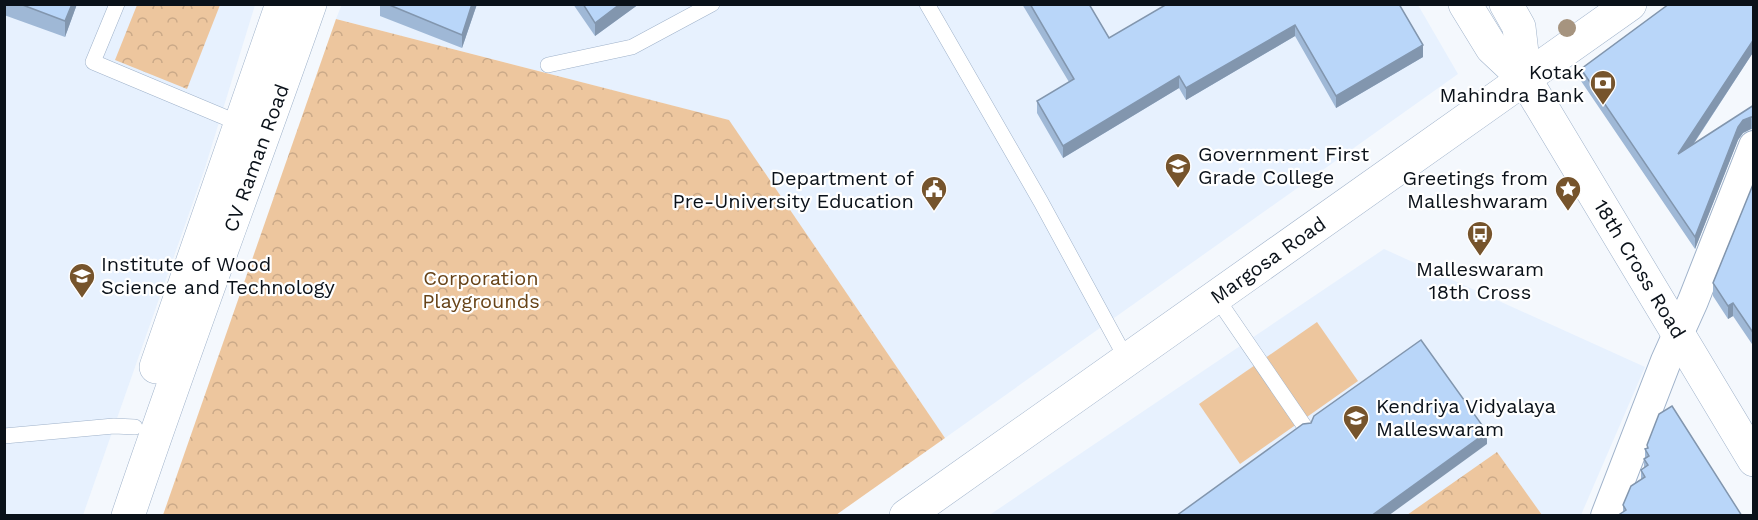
<svg xmlns="http://www.w3.org/2000/svg" width="1758" height="520" font-family="'Work Sans',sans-serif">
	<defs>
		<pattern id="park-crowns" width="20" height="18" patternUnits="userSpaceOnUse" patternTransform="scale(1.5)"><rect width="20" height="18" fill="#edc69e"/><path d="M2 6a3 3 0 1 1 6 0M12 15a3 3 0 1 1 6 0" fill="none" stroke="#caa988"/></pattern>
	</defs>
	<rect width="100%" height="100%" fill="#f4f8fd"/>
	<g fill="#e7f1fe">
		<path d="M342 4 1418 5 1458 74 945 438 728 120 336 19Z"/>
		<path d="M4 5H255L204 171 83 515H5Z"/>
		<path d="M1384 249 1645 367 1581 515 988 516Z"/>
	</g>
	<path fill="#edc69e" d="M1317 322 1358 381 1240 464 1199 404Z"/>
	<g fill="url(#park-crowns)">
		<path d="M137 5H220L187 89 115 60Z"/>
		<path d="M336 19 729 120 945 438 836 515H163Z"/>
		<path d="M1497 452 1542 515H1407Z"/>
	</g>
	<g fill="none" stroke-linecap="round" stroke-linejoin="round">
		<g stroke="#9fb2ca" stroke-width="16">
			<g id="lane">
				<path d="M117 4 93 62 241 124"/>
				<path d="M927 4 1041 202 1127 360"/>
				<path d="M548 65 632 47 712 4"/>
				<path d="M1216 297 1305 427"/>
				<path d="M4 436 114 426 135 427"/>
			</g>
		</g>
		<g stroke="#9fb2ca" stroke-width="32">
			<path id="street" d="M1606 516 1666 361 1693 301 1754 146"/>
		</g>
		<g stroke="#9fb2ca" stroke-width="34">
			<g id="secondary">
				<path d="M1465 4 1492 48 1525 79 1754 460"/>
				<path d="M1506 4 1519 27 1525 79"/>
			</g>
		</g>
		<g stroke="#9fb2ca" stroke-width="34">
			<g id="primary">
				<path d="M156 367 282 4"/>
				<path d="M128 516C186 344 250 175 310 4"/>
				<path d="M906 516 1630 4"/>
			</g>
		</g>
		<use href="#lane" stroke="#fff" stroke-width="15"/>
		<use href="#street" stroke="#fff" stroke-width="30"/>
		<use href="#secondary" stroke="#fff" stroke-width="33"/>
		<use href="#primary" stroke="#fff" stroke-width="33"/>
	</g>
	<circle fill="#a6947f" cx="1567" cy="28" r="9"/>
	<g fill="#9fb8d6">
		<path d="M4 4H77L65 37 4 15Z"/>
		<path d="M380 4H477L462 48 380 16Z"/>
		<path d="M573 4H639L595 36Z"/>
		<path d="M1022 4H1089L1109 38 1399 4 1423 57 1336 108 1295 36 1186 100 1179 88 1063 158 1037 113V101L1069 82Z"/>
		<path d="M1754 4V51L1693 145 1754 105V129H1751L1743 133 1738 140 1695 249 1581 81V69Z"/>
		<path d="M1754 182V347L1733 316 1728 319 1713 296V283Z"/>
		<path d="M1647 445 1742 516 1623 512V505L1641 480V470L1644 468V459L1645 458V449L1647 448Z"/>
	</g>
	<g fill="#8296ae">
		<path d="M72 4H77L65 37V21Z"/>
		<path d="M472 4H477L462 48V35Z"/>
		<path d="M620 4H639L595 36V23Z"/>
		<path d="M1295 25V36L1186 100V88Z"/>
		<path d="M1754 39V51L1678 167V154Z"/>
		<path d="M1423 45V57L1336 108V96Z"/>
		<path d="M1179 76V88L1063 158V146Z"/>
		<path d="M1751 117V129L1743 133 1738 140 1695 249V237L1738 127 1743 120Z"/>
		<path d="M1733 303V316L1728 319V306Z"/>
		<path d="M1487 432V444L1388 516H1371Z"/>
	</g>
	<g fill="#b9d6f9" stroke="#8296ae" stroke-width="1.5">
		<path d="M20 4H72L65 21Z"/>
		<path d="M387 4H472L462 35Z"/>
		<path d="M583 4H620L595 23Z"/>
		<path d="M1030 4H1089L1109 38 1167 4H1399L1423 45 1336 96 1295 25 1186 88 1179 76 1063 146 1037 101 1074 79Z"/>
		<path d="M1669 4H1754V39L1678 154 1754 105V117H1751L1743 120 1738 127 1695 237 1581 69Z"/>
		<path d="M1754 182V334L1733 303 1728 306 1713 283Z"/>
		<path d="M1421 340 1487 432 1371 516H1176L1303 424 1311 423 1314 416Z"/>
		<path d="M1672 406 1742 516H1617L1626 510 1623 505 1631 486 1645 477 1641 470 1648 465 1644 459 1649 456 1645 449 1648 448 1647 445 1659 414Z"/>
	</g>
	<defs>
		<g id="bank-pin" transform="scale(1.35)"><path d="M0 17L-7.5 6A9.5 9.5 0 1 1 7.5 6Z" fill="#76542c" stroke="#fff"/><path d="M-6-4H6V4H-6ZM0-2.3a2.3 2.3 0 1 0 0 4.6a2.3 2.3 0 1 0 0-4.6Z" fill="#fff"/></g>
		<g id="university-pin" transform="scale(1.35)"><path d="M0 17L-7.5 6A9.5 9.5 0 1 1 7.5 6Z" fill="#76542c" stroke="#fff"/><path d="M0-5L7-2L0 1L-7-2ZM-4 1L0 2.5L4 1V4Q0 6-4 4Z" fill="#fff"/></g>
		<g id="civic-pin" transform="scale(1.35)"><path d="M0 17L-7.5 6A9.5 9.5 0 1 1 7.5 6Z" fill="#76542c" stroke="#fff"/><path d="M-.6-6.5H3V-4.5H.6V-3L4-1V1h2V6H-6V1h2V-1L-.6-3ZM-1.2 2.5V6h2.4V2.5Z" fill="#fff"/></g>
		<g id="sight-pin" transform="scale(1.35)"><path d="M0 17L-7.5 6A9.5 9.5 0 1 1 7.5 6Z" fill="#76542c" stroke="#fff"/><path d="M0-6L1.8-2.2L6-1.7L2.9 1.2L3.7 5.4L0 3.3L-3.7 5.4L-2.9 1.2L-6-1.7L-1.8-2.2Z" fill="#fff"/></g>
		<g id="bus-pin" transform="scale(1.35)"><path d="M0 17L-7.5 6A9.5 9.5 0 1 1 7.5 6Z" fill="#76542c" stroke="#fff"/><path d="M-5-6H5V4H4V6H2V4H-2V6H-4V4H-5ZM-3.5-4V0h7V-4ZM-3.5 1.2v1.5H-2V1.2ZM2 1.2v1.5H3.5V1.2Z" fill="#fff"/></g>
		<g id="school-pin" transform="scale(1.35)"><path d="M0 17L-7.5 6A9.5 9.5 0 1 1 7.5 6Z" fill="#76542c" stroke="#fff"/><path d="M0-5L7-2L0 1L-7-2ZM-4 1L0 2.5L4 1V4Q0 6-4 4Z" fill="#fff"/></g>
	</defs>
	<g fill-rule="evenodd">
		<use href="#bank-pin" x="1603" y="83"/>
		<use href="#university-pin" x="1178" y="166"/>
		<use href="#civic-pin" x="934" y="189"/>
		<use href="#sight-pin" x="1568" y="189"/>
		<use href="#bus-pin" x="1480" y="234"/>
		<use href="#university-pin" x="82" y="276"/>
		<use href="#school-pin" x="1356" y="418"/>
	</g>
	<g text-anchor="middle" dominant-baseline="central" stroke-width="4.5" stroke-linejoin="round" paint-order="stroke">
		<g font-size="20" fill="#0a1119" stroke="#fff" text-anchor="end">
			<text x="1584" y="72">Kotak<tspan x="1584" dy="23">Mahindra Bank</tspan></text>
			<text x="1198" y="154" text-anchor="start">Government First<tspan x="1198" dy="23">Grade College</tspan></text>
			<text x="914" y="178">Department of<tspan x="914" dy="23">Pre-University Education</tspan></text>
			<text x="1548" y="178">Greetings from<tspan x="1548" dy="23">Malleshwaram</tspan></text>
			<text x="101" y="264" text-anchor="start">Institute of Wood<tspan x="101" dy="23">Science and Technology</tspan></text>
			<text x="1480" y="269" text-anchor="middle">Malleswaram<tspan x="1480" dy="23">18th Cross</tspan></text>
			<text x="1376" y="406" text-anchor="start">Kendriya Vidyalaya<tspan x="1376" dy="23">Malleswaram</tspan></text>
		</g>
		<g font-size="20" fill="#0a1119" stroke="#fff">
			<text transform="translate(256 158) rotate(-70)">CV Raman Road</text>
			<text transform="translate(1268 260) rotate(-35)">Margosa Road</text>
			<text transform="translate(1640 269) rotate(59)">18th Cross Road</text>
		</g>
		<g font-size="20" fill="#674318" stroke="#fff">
			<text x="481" y="278">Corporation<tspan x="481" dy="23">Playgrounds</tspan></text>
		</g>
	</g>
	<rect width="1758" height="520" fill="none" stroke="#0a1119" stroke-width="12"/>
</svg>
